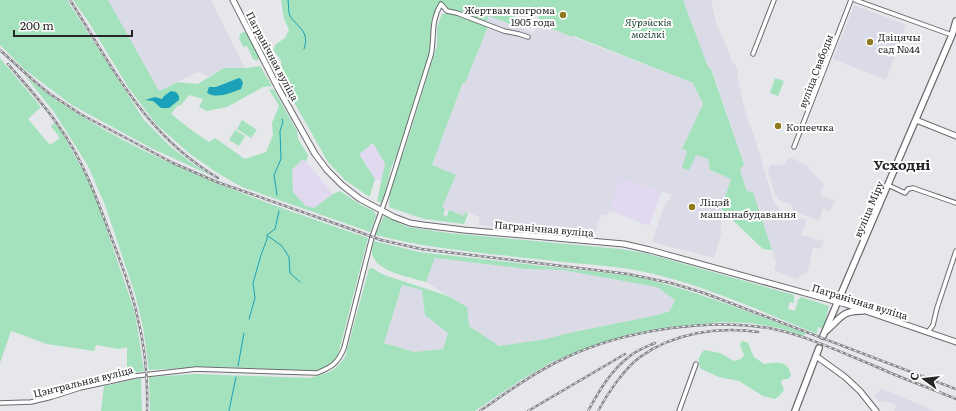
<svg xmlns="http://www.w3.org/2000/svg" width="956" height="411" font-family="Literata,serif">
	<rect width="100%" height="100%" fill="#e6e7eb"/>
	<g fill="#e0d9ef">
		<path d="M373 143 385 164 382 180 375 179 359 154Z"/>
		<path d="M304 159 333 194 314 208 306 206 293 192 292 170Z"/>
		<path d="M620 177 662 192 649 226 609 210Z"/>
	</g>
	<g fill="#dadbe6">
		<path d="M104 0H211L245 68H224L208 77 198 72 159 91Z"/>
		<path d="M683 0H711L717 26 725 42 732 62 735 64 738 72 737 76 745 111 756 142 774 203 778 207 781 214 790 219H806V223L801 235 824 241 821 249 813 247 808 270 797 279 774 270 776 262 753 192 747 191 740 170 744 163 712 69 708 67Z"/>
		<path d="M854 5 906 25 886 80 833 59Z"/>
		<path d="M489 16 534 33 538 24 693 83 703 104 683 150 708 159 711 171 731 179 721 208V234L714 258 652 242 664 206 672 195 620 178 607 216 601 214 595 234 478 225 480 217 465 212 464 216 442 208 432 165 463 82 465 83 489 26 486 24V22Z"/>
		<path d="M789 157 805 164 824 185 820 195 835 201 830 211 823 208 819 221 792 210 791 204 780 201 775 194 768 172 770 165H782L786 162Z"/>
		<path d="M435 258 526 269 562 270 657 287 675 300 670 311 658 315 569 333 547 339 499 346 469 326 466 307 426 282Z"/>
		<path d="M402 285 422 290 425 315 448 333 443 349 414 352 384 343Z"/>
		<path d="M882 389 923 406 933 411H894L896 405 889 402 888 403 883 401 879 402 874 395Z"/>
	</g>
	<g fill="#a4e2bd" fill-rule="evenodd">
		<path d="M0 0H67L144 120 171 147 193 164 212 176 151 148 72 105 24 69 0 45Z"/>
		<path d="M73 0H108L159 91 178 82 198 84 224 68H245L260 66 272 86 263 87 256 91 227 107 207 111 199 107 203 99 189 95 180 106 178 105 171 114 194 132 209 142 215 138 245 159 266 152 273 135 272 123 279 106 269 89 274 90 297 131 298 139 308 155 306 162 303 159 292 170 293 192 306 206 314 208 333 194 340 191 361 205 374 211 376 216 370 232 242 187 219 174 190 154 156 124 128 87 88 21ZM162 99 179 100 169 108H161L153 101Z"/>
		<path d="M281 0H683L708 67 711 69 744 164 740 170 747 191 753 192 772 250 763 249 721 209 731 179 710 170 708 159 696 155 689 170 682 168 687 151 682 149 703 104 693 83 574 36 572 37 550 28 551 24 538 19 539 16 518 8 510 24 489 16 486 22 458 11 438 8 434 23 433 45 400 148 391 168 385 195 381 203 377 201 385 164 373 143 359 154 375 179 370 196H368L345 180 328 162 282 81 281 60 273 50 276 44 285 38 289 30 284 19Z"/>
		<path d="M449 13 458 15 488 27 465 83 463 82 432 165 456 175 442 207 445 209 443 215 447 216 449 210 464 216 465 212 468 214 464 224 424 219 389 207 390 193 395 168 404 152 437 45V27L442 14Z"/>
		<path d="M244 32 247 33 259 58 257 61 253 59 247 46 243 47 239 38 240 34Z"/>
		<path d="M0 58 41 107 28 119 50 145 60 138 51 126 54 123 61 131 93 189 135 313 144 371 127 374V347L119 349 96 345 94 351 47 344 11 331 0 363Z"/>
		<path d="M25 76C50 97 77 114 105 130 188 177 278 207 368 238L338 355C333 362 328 367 320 369 302 375 266 368 247 368 214 367 182 368 149 370L143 327 135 294 105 205 88 166 54 112Z"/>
		<path d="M775 78 784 81 778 96 770 93Z"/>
		<path d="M242 120 257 130 251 138 237 129Z"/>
		<path d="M235 130 245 136 239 146 229 140Z"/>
		<path d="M384 216 408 227 448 233 620 249 645 253 794 295V303L790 302 788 309 795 311 798 300 801 297 829 306 823 331 821 328 818 327 817 334C761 311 704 285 645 272 622 267 597 265 573 263 507 255 439 251 375 235Z"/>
		<path d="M374 241 419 252 633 276C692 289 748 312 805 333L804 336 779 328 750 323 722 322 680 326 634 333 592 346 552 362 521 380 475 411H150L149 377 195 374 309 378C326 374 335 372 345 357L369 269 372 268 384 275 448 296 467 307 469 326 499 346 547 339 569 333 658 315 670 311 675 300 657 287 562 270 526 269 435 258 426 282C410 277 375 272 372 253 371 250 373 245 374 241ZM402 285 422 290 425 315 448 333 443 349 414 352 384 343Z"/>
		<path d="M743 341 748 343 754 357 764 364C777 362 788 359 791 376L788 379H783L781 382 784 390 779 396 775 399 763 396 739 381 719 377 701 369C697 361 698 357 704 350L720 353 734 361 741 359 744 355 740 345 741 342Z"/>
		<path d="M141 378 142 411H101L104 386Z"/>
	</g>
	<g fill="#1ba1b9">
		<path d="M239 78 241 79 243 83 241 89C230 93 218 99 207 93L209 87H216Z"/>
		<path d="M171 91 176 92 179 96V100L169 108H161L153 101 145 100 155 97 162 99 164 96Z"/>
	</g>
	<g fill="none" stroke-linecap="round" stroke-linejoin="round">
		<g stroke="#1ba1b9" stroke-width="1">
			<path d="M288 0C289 5 288 12 290 16 298 28 310 31 304 49"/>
			<path d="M277 195 274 175 281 159 280 131 283 122 282 119"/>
			<path d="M268 236 282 246 289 257 290 273 300 282"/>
			<path d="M249 319 255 298 253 283 261 255 267 239V235L275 229 279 211"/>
			<path d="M238 366 244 333"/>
			<path d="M229 411 236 377"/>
		</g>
		<g stroke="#6a6b6e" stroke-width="5.5">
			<g id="street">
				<path d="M855 0 952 35"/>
				<path d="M753 54 774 0"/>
				<path d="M794 147 851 0"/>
				<path d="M888 185 905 193 908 189 913 188 956 203"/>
				<path d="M928 332 933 325 937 308 956 251"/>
				<path d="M0 403 31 402 52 397 80 388 135 376 196 369 317 373C332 367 338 363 344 348L372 237 387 195 431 55C435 36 430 22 441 4L447 11 457 13 504 31 519 34 528 37"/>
				<path d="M679 411 696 364"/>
			</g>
		</g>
		<g stroke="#6a6b6e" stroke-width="7">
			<g id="secondary">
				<path d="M233 0 278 88 315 154 327 170 342 185 360 199 394 217 410 223 423 225 464 230 624 244 650 250 845 304 956 342"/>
				<path d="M916 120 956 136"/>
				<path d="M816 356 845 377 860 391 876 411"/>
			</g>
		</g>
		<g stroke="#6a6b6e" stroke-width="8">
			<g id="primary">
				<path d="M826 331C840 319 842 310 862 311"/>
				<path d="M823 336 952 35 956 21"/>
				<path d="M795 411 819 348"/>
			</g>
		</g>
		<use href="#street" stroke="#fff" stroke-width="3.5"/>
		<use href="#secondary" stroke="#fff" stroke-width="5"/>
		<use href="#primary" stroke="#fff" stroke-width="5.5"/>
		<g stroke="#87888b" stroke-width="2.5">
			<g id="rail">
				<path d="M70 0C114 69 144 134 218 178"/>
				<path d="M0 50 34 81 50 94 82 115 124 137 173 163 217 182 348 228 381 240 421 249 628 274 671 283 704 293 956 389"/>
				<path d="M8 64C25 84 43 103 58 125 82 158 96 196 110 234 120 260 131 287 137 315 145 346 148 379 147 411"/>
				<path d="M480 411C507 392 535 372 565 358 624 330 714 316 778 330 812 338 845 354 877 367 903 379 930 388 956 399"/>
				<path d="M528 411 625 354"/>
				<path d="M588 411C599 391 611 370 630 356 637 350 646 347 655 343"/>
				<path d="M598 411C607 394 624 369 640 357 673 333 719 326 758 332"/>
			</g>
		</g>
		<use href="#rail" stroke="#fff" stroke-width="1" stroke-dasharray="3" stroke-linecap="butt"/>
	</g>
	<g fill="#8f7a20" stroke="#fff" stroke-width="1.5">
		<circle cx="563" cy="15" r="4"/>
		<circle cx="870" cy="42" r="4"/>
		<circle cx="778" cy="126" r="4"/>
		<circle cx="692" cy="207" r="4"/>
	</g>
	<g text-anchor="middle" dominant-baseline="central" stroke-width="4" stroke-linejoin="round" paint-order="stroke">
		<g font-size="10" fill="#272729" stroke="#fff" text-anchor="start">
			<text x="555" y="9" text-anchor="end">Жертвам погрома<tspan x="555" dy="12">1905 года</tspan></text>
			<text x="878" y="36">Дзіцячы<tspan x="878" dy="12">сад №44</tspan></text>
			<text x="786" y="126">Копеечка</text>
			<text x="700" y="201">Ліцэй<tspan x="700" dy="12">машынабудавання</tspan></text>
		</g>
		<g font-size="10" font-style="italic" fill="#1d422e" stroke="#fff">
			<text x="648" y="21">Яўрэйскія<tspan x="648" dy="12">могілкі</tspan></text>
		</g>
		<g font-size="10" fill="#272729" stroke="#fff">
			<text transform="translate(273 56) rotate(62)">Пагранічная вуліца</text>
			<text transform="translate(815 71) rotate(-69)">вуліца Свабоды</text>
			<text transform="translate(868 209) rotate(-67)">вуліца Міру</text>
			<text transform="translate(544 228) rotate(5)">Пагранічная вуліца</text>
			<text transform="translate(860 301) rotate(17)">Пагранічная вуліца</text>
			<text transform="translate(83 381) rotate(-14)">Цэнтральная вуліца</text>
		</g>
		<g font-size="14" font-weight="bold" fill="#272729" stroke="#fff">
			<text x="902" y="164">Усходні</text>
		</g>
	</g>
	<g transform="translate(924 379) rotate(285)" stroke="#ffffff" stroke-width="3" paint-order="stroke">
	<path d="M0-3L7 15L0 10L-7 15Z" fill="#272729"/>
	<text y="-6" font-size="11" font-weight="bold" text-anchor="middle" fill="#272729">С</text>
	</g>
	<path d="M14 30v6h118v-6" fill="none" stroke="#272729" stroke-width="2"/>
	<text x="20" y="30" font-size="12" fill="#272729" stroke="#ffffff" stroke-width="3" paint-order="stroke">200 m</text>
</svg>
